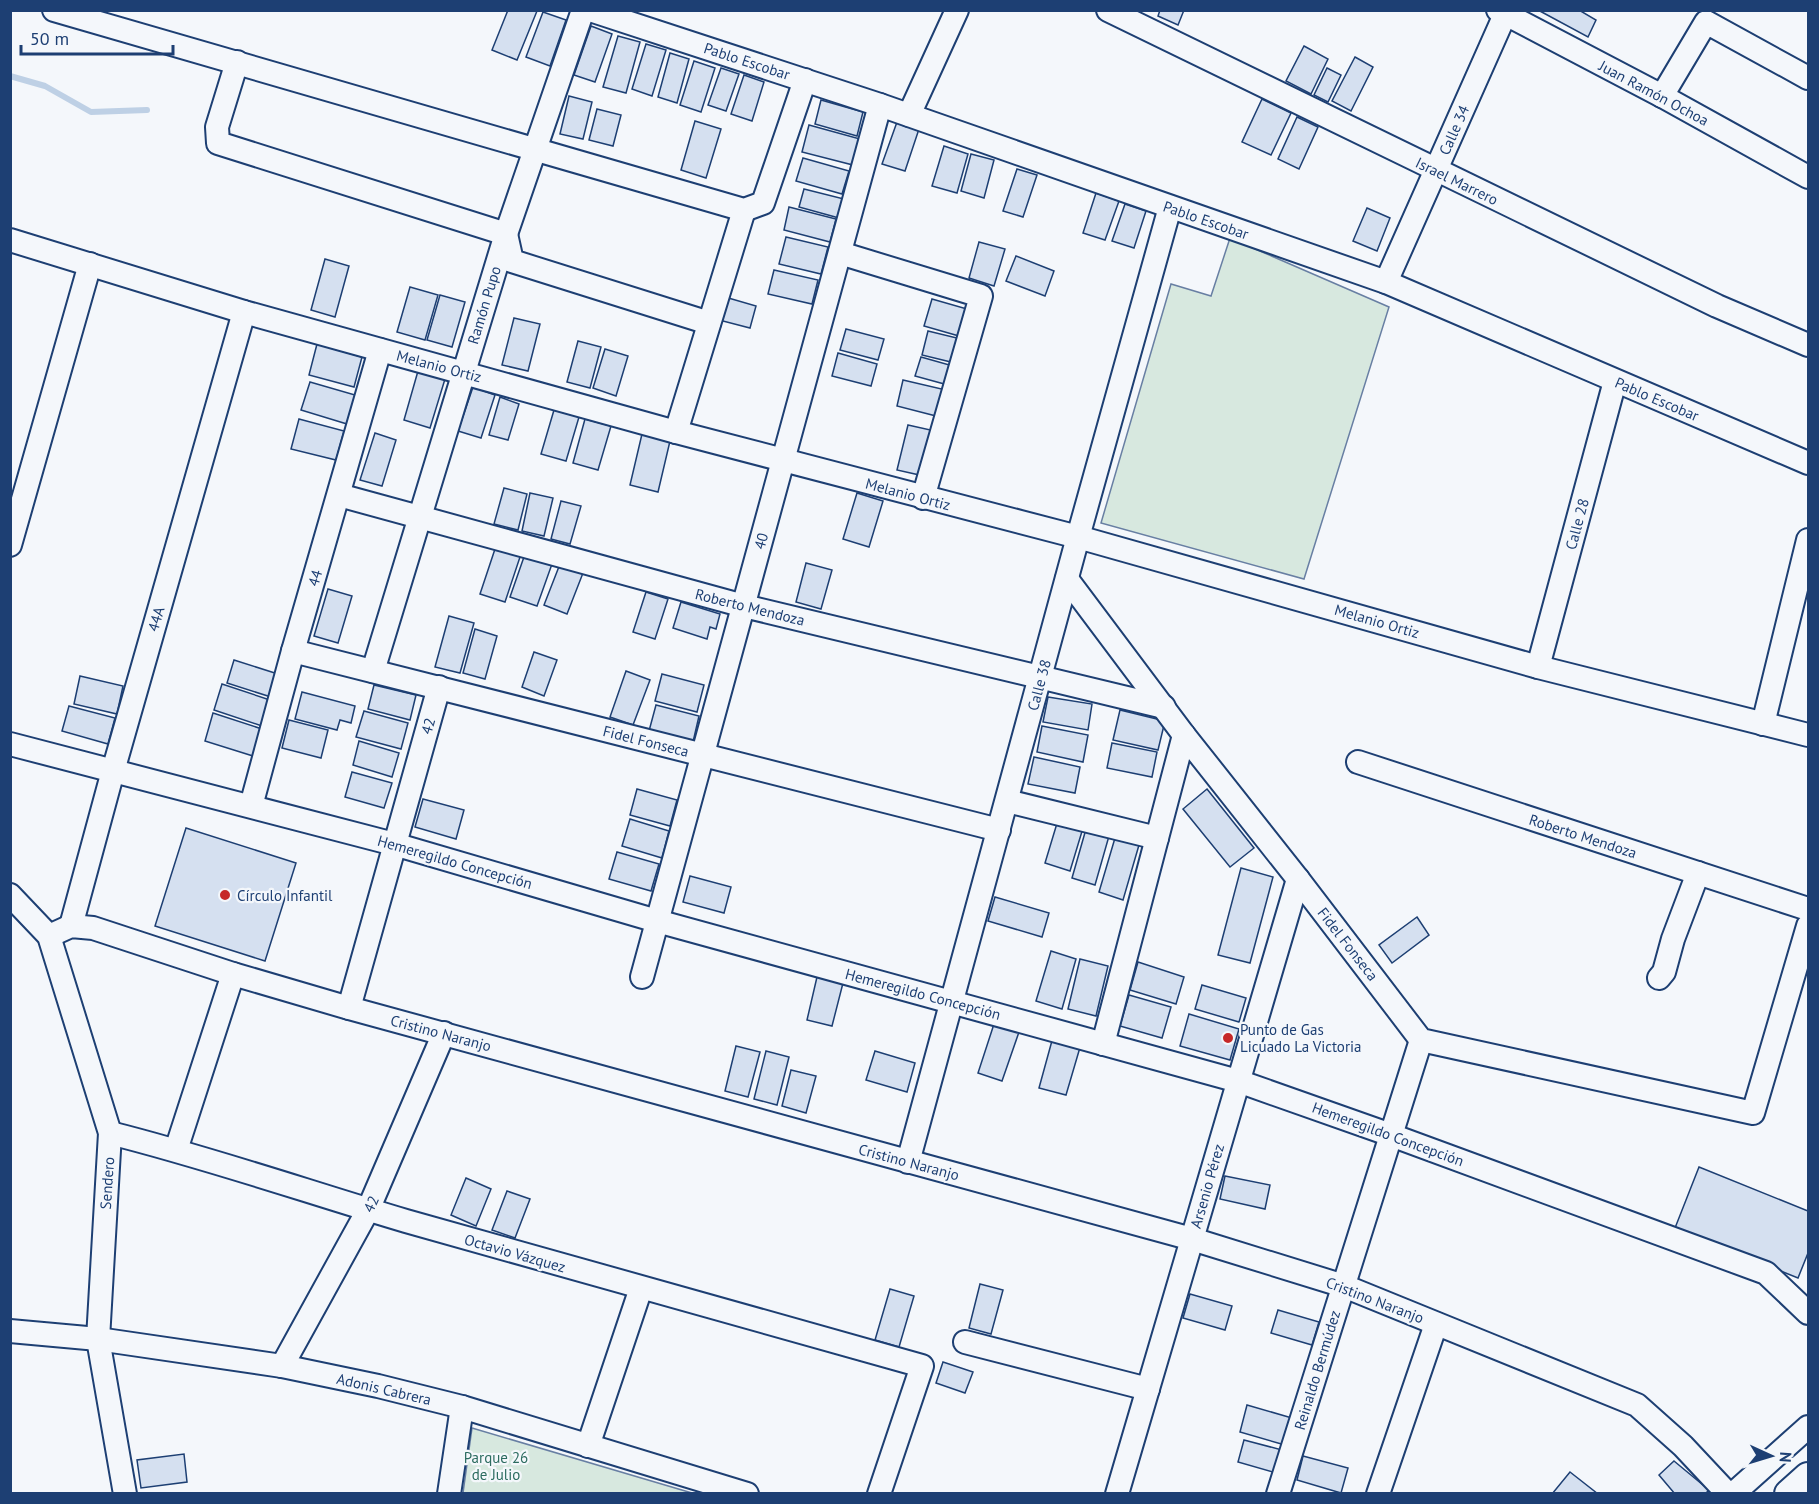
<svg xmlns="http://www.w3.org/2000/svg" width="1819" height="1504" font-family="'PT Sans',sans-serif">
	<rect width="100%" height="100%" fill="#f4f7fb"/>
	<g fill="#d7e8df" stroke="#687fa3" stroke-width="1.5">
		<path d="M1230 238 1389 307 1304 579 1101 523 1171 284 1211 296Z"/>
		<path d="M472 1428 692 1493H463Z"/>
	</g>
	<g fill="none" stroke-linecap="round" stroke-linejoin="round">
		<path stroke="#bed0e5" stroke-width="6" d="M10 76 45 86 91 112 147 110"/>
	</g>
	<g fill="#d5e0f0" stroke="#1d3f73" stroke-width="1.5">
		<path d="M508 10 537 11 517 60 492 50Z"/>
		<path d="M1160 10H1184L1178 25 1158 16Z"/>
		<path d="M1538 10H1579L1596 20 1588 37Z"/>
		<path d="M543 12 566 20 550 66 526 57Z"/>
		<path d="M591 26 612 34 595 82 574 75Z"/>
		<path d="M618 36 640 42 626 93 603 87Z"/>
		<path d="M646 44 666 50 652 96 632 89Z"/>
		<path d="M1304 46 1328 59 1311 94 1286 81Z"/>
		<path d="M670 53 689 59 677 103 658 97Z"/>
		<path d="M1355 57 1373 67 1351 111 1332 101Z"/>
		<path d="M694 61 715 68 701 112 680 105Z"/>
		<path d="M721 68 739 74 726 111 708 105Z"/>
		<path d="M1327 68 1341 75 1328 102 1314 95Z"/>
		<path d="M744 75 764 82 752 121 731 114Z"/>
		<path d="M569 96 592 102 583 139 560 134Z"/>
		<path d="M1262 99 1291 113 1271 155 1242 142Z"/>
		<path d="M821 100 863 112 857 136 815 124Z"/>
		<path d="M597 109 621 115 613 146 589 140Z"/>
		<path d="M1297 117 1318 127 1299 169 1278 159Z"/>
		<path d="M695 121 721 129 706 178 681 170Z"/>
		<path d="M897 122 919 129 905 171 882 164Z"/>
		<path d="M809 125 860 139 853 165 802 152Z"/>
		<path d="M944 146 968 154 957 193 932 186Z"/>
		<path d="M971 154 994 160 984 198 961 191Z"/>
		<path d="M803 158 849 171 842 194 796 181Z"/>
		<path d="M1017 169 1037 175 1023 217 1003 211Z"/>
		<path d="M804 189 844 199 839 218 799 207Z"/>
		<path d="M1096 193 1119 201 1105 240 1083 233Z"/>
		<path d="M1125 204 1146 211 1134 248 1112 241Z"/>
		<path d="M789 207 836 219 830 242 784 230Z"/>
		<path d="M1367 208 1390 218 1377 251 1353 241Z"/>
		<path d="M786 237 828 247 821 274 779 264Z"/>
		<path d="M979 242 1005 249 994 286 969 278Z"/>
		<path d="M1016 256 1054 271 1045 296 1006 281Z"/>
		<path d="M325 259 349 266 335 317 311 310Z"/>
		<path d="M774 270 818 280 812 304 768 294Z"/>
		<path d="M410 287 438 295 425 340 397 332Z"/>
		<path d="M440 295 465 302 452 347 427 340Z"/>
		<path d="M725 297 756 306 750 328 719 320Z"/>
		<path d="M932 299 967 309 959 336 924 326Z"/>
		<path d="M514 318 540 324 528 371 502 365Z"/>
		<path d="M846 329 884 339 878 360 840 350Z"/>
		<path d="M928 331 961 339 955 363 922 355Z"/>
		<path d="M578 341 601 347 590 388 567 382Z"/>
		<path d="M317 344 362 357 354 387 309 375Z"/>
		<path d="M605 349 628 356 616 396 593 388Z"/>
		<path d="M838 353 877 364 871 386 832 376Z"/>
		<path d="M921 357 953 366 948 385 915 376Z"/>
		<path d="M418 371 445 379 430 428 404 420Z"/>
		<path d="M903 380 946 390 940 417 897 406Z"/>
		<path d="M310 382 355 395 347 424 301 410Z"/>
		<path d="M473 387 495 395 481 438 458 431Z"/>
		<path d="M500 397 519 404 508 440 489 435Z"/>
		<path d="M554 410 579 417 566 461 541 454Z"/>
		<path d="M299 419 344 431 336 460 291 449Z"/>
		<path d="M585 419 611 426 598 470 573 463Z"/>
		<path d="M908 425 935 431 924 476 897 470Z"/>
		<path d="M375 433 396 440 382 486 360 480Z"/>
		<path d="M642 434 670 441 658 492 630 485Z"/>
		<path d="M504 488 527 494 518 530 494 524Z"/>
		<path d="M530 493 553 498 544 536 522 531Z"/>
		<path d="M857 493 883 501 869 547 843 539Z"/>
		<path d="M561 501 581 506 570 544 551 539Z"/>
		<path d="M496 546 521 554 505 602 480 594Z"/>
		<path d="M525 554 552 564 537 606 510 597Z"/>
		<path d="M806 563 832 570 821 609 796 602Z"/>
		<path d="M560 564 583 573 567 614 544 605Z"/>
		<path d="M328 589 352 596 338 643 314 636Z"/>
		<path d="M646 592 668 599 655 639 633 632Z"/>
		<path d="M681 602 720 614 716 629 710 627 707 639 673 628Z"/>
		<path d="M449 616 474 623 460 673 435 667Z"/>
		<path d="M475 629 497 636 485 679 463 673Z"/>
		<path d="M534 652 557 660 544 696 522 687Z"/>
		<path d="M234 660 278 674 271 697 227 683Z"/>
		<path d="M626 671 650 680 633 725 610 717Z"/>
		<path d="M662 674 704 685 697 712 655 701Z"/>
		<path d="M80 676 123 686 117 714 74 704Z"/>
		<path d="M222 684 270 700 262 726 214 710Z"/>
		<path d="M374 685 416 695 410 720 368 709Z"/>
		<path d="M302 692 355 706 351 723 340 720 337 730 295 719Z"/>
		<path d="M1048 697 1092 704 1088 730 1043 722Z"/>
		<path d="M656 705 699 716 693 742 649 731Z"/>
		<path d="M69 706 115 718 108 744 62 731Z"/>
		<path d="M1120 710 1165 721 1158 750 1113 740Z"/>
		<path d="M364 711 408 723 401 749 356 737Z"/>
		<path d="M213 713 262 729 253 756 205 741Z"/>
		<path d="M289 720 328 730 321 758 282 748Z"/>
		<path d="M1042 726 1088 735 1083 762 1037 752Z"/>
		<path d="M359 741 399 753 392 777 353 765Z"/>
		<path d="M1112 743 1157 752 1152 777 1107 768Z"/>
		<path d="M1034 757 1080 767 1075 793 1028 784Z"/>
		<path d="M352 772 392 783 384 808 345 797Z"/>
		<path d="M637 789 677 800 670 826 630 815Z"/>
		<path d="M1207 789 1254 848 1230 867 1183 809Z"/>
		<path d="M423 799 464 810 456 839 415 827Z"/>
		<path d="M630 819 669 831 662 858 622 846Z"/>
		<path d="M1058 820 1083 828 1070 871 1045 863Z"/>
		<path d="M186 828 296 863 265 961 155 926Z"/>
		<path d="M1086 829 1109 836 1095 885 1072 878Z"/>
		<path d="M1115 838 1139 845 1123 900 1099 892Z"/>
		<path d="M617 852 659 864 651 891 609 879Z"/>
		<path d="M1241 868 1273 877 1250 963 1218 955Z"/>
		<path d="M690 876 731 887 724 913 683 902Z"/>
		<path d="M995 897 1049 913 1042 937 988 921Z"/>
		<path d="M1417 917 1429 935 1392 963 1379 945Z"/>
		<path d="M1051 951 1076 959 1062 1009 1036 1001Z"/>
		<path d="M1080 959 1108 966 1096 1016 1068 1009Z"/>
		<path d="M1138 962 1184 977 1176 1004 1130 990Z"/>
		<path d="M817 977 843 983 832 1026 807 1020Z"/>
		<path d="M1202 985 1246 998 1239 1022 1195 1009Z"/>
		<path d="M1129 995 1171 1007 1162 1038 1120 1026Z"/>
		<path d="M1189 1014 1239 1029 1230 1060 1180 1046Z"/>
		<path d="M994 1024 1019 1032 1002 1081 978 1073Z"/>
		<path d="M1053 1037 1081 1044 1066 1095 1039 1088Z"/>
		<path d="M736 1046 760 1052 748 1097 725 1091Z"/>
		<path d="M766 1051 789 1057 777 1105 754 1099Z"/>
		<path d="M875 1051 915 1063 907 1092 866 1080Z"/>
		<path d="M791 1070 816 1076 806 1113 782 1106Z"/>
		<path d="M1699 1167 1808 1211V1253L1798 1278 1675 1228Z"/>
		<path d="M1225 1176 1270 1185 1265 1209 1220 1199Z"/>
		<path d="M466 1178 491 1189 476 1226 451 1215Z"/>
		<path d="M507 1191 530 1199 515 1238 492 1230Z"/>
		<path d="M980 1284 1003 1290 991 1334 969 1328Z"/>
		<path d="M890 1289 914 1296 899 1347 875 1340Z"/>
		<path d="M1190 1294 1232 1306 1225 1330 1183 1318Z"/>
		<path d="M1278 1310 1319 1322 1312 1345 1271 1333Z"/>
		<path d="M943 1362 973 1372 965 1393 936 1383Z"/>
		<path d="M1247 1405 1292 1418 1285 1445 1240 1432Z"/>
		<path d="M1244 1440 1282 1450 1276 1473 1238 1462Z"/>
		<path d="M184 1454 187 1482 141 1488 137 1460Z"/>
		<path d="M1303 1456 1348 1468 1341 1493 1297 1480Z"/>
		<path d="M1674 1461 1709 1490 1705 1494H1675L1659 1475Z"/>
		<path d="M1570 1472 1598 1494H1552Z"/>
	</g>
	<g fill="none" stroke-linecap="round" stroke-linejoin="round">
		<g stroke="#1d3f73" stroke-width="26">
			<g id="minor">
				<path d="M54 10 744 210 763 203 805 80"/>
				<path d="M590 10 880 105 1386 282 1808 463"/>
				<path d="M1108 10 1717 306 1808 345"/>
				<path d="M1498 10 1662 96 1808 177"/>
				<path d="M237 62 217 127 218 143 506 234 512 261 709 323"/>
				<path d="M1662 96 1706 22 1808 78"/>
				<path d="M909 115 957 10"/>
				<path d="M10 240 244 312 676 432 1078 537 1538 667 1808 735"/>
				<path d="M840 253 981 296 923 498"/>
				<path d="M1386 282 1507 10"/>
				<path d="M676 432 744 210"/>
				<path d="M339 495 744 606 1164 707"/>
				<path d="M10 545 90 264"/>
				<path d="M1067 579 1184 735 1298 879 1421 1040 1753 1113 1808 926"/>
				<path d="M293 651 999 830"/>
				<path d="M1538 667 1615 381"/>
				<path d="M373 671 506 234 583 10"/>
				<path d="M1763 724 1808 540"/>
				<path d="M10 744 394 844 657 921 1238 1081 1391 1135 1766 1273 1808 1313"/>
				<path d="M1358 762 1808 909"/>
				<path d="M1007 801 1157 838"/>
				<path d="M251 806 293 651 380 350"/>
				<path d="M10 895 49 936 110 1133 98 1339 125 1494"/>
				<path d="M71 926 113 771 244 312"/>
				<path d="M49 936 71 926 93 928 233 974 349 1008 1192 1239 1344 1286 1637 1405 1683 1446 1728 1494"/>
				<path d="M642 977 880 105"/>
				<path d="M1659 978 1664 972 1673 939 1698 873"/>
				<path d="M349 1008 439 687"/>
				<path d="M1103 1044 1184 735"/>
				<path d="M110 1133C210 1158 308 1192 406 1221 578 1271 750 1319 922 1366L879 1494"/>
				<path d="M176 1150 233 974"/>
				<path d="M908 1162 1078 537 1170 207"/>
				<path d="M10 1331 98 1339 282 1366 378 1386 462 1407 747 1494"/>
				<path d="M965 1342 1148 1389"/>
				<path d="M282 1366 368 1210 444 1033"/>
				<path d="M588 1446 641 1288"/>
				<path d="M449 1494 462 1407"/>
				<path d="M1117 1494 1298 879"/>
				<path d="M1278 1494 1421 1040"/>
				<path d="M1378 1494 1436 1324"/>
				<path d="M1733 1494 1808 1427"/>
			</g>
		</g>
		<g stroke="#1d3f73" stroke-width="32">
			<path id="major" d="M1789 1494 1808 1477"/>
		</g>
		<use href="#minor" stroke="#f4f7fb" stroke-width="22"/>
		<use href="#major" stroke="#f4f7fb" stroke-width="28"/>
	</g>
	<g fill="#c62828" stroke="#f4f7fb" stroke-width="2">
		<circle cx="225" cy="895" r="6"/>
		<circle cx="1228" cy="1038" r="6"/>
	</g>
	<g text-anchor="middle" dominant-baseline="central" stroke-width="4.5" stroke-linejoin="round" paint-order="stroke">
		<g font-size="15" fill="#1d3f73" stroke="#f4f7fb">
			<text transform="translate(747 61) rotate(18)">Pablo Escobar</text>
			<text transform="translate(1654 93) rotate(28)">Juan Ramón Ochoa</text>
			<text transform="translate(1454 130) rotate(-66)">Calle 34</text>
			<text transform="translate(1457 181) rotate(26)">Israel Marrero</text>
			<text transform="translate(1206 220) rotate(19)">Pablo Escobar</text>
			<text transform="translate(484 305) rotate(-73)">Ramón Pupo</text>
			<text transform="translate(439 366) rotate(15)">Melanio Ortiz</text>
			<text transform="translate(1657 399) rotate(23)">Pablo Escobar</text>
			<text transform="translate(908 494) rotate(15)">Melanio Ortiz</text>
			<text transform="translate(1577 524) rotate(-75)">Calle 28</text>
			<text transform="translate(761 541) rotate(-75)">40</text>
			<text transform="translate(315 578) rotate(-74)">44</text>
			<text transform="translate(750 607) rotate(14)">Roberto Mendoza</text>
			<text transform="translate(156 619) rotate(-74)">44A</text>
			<text transform="translate(1377 621) rotate(16)">Melanio Ortiz</text>
			<text transform="translate(1039 685) rotate(-75)">Calle 38</text>
			<text transform="translate(428 726) rotate(-74)">42</text>
			<text transform="translate(646 741) rotate(14)">Fidel Fonseca</text>
			<text transform="translate(1583 836) rotate(18)">Roberto Mendoza</text>
			<text transform="translate(455 862) rotate(16)">Hemeregildo Concepción</text>
			<text transform="translate(1348 944) rotate(52)">Fidel Fonseca</text>
			<text transform="translate(923 994) rotate(15)">Hemeregildo Concepción</text>
			<text transform="translate(441 1033) rotate(15)">Cristino Naranjo</text>
			<text transform="translate(1388 1134) rotate(20)">Hemeregildo Concepción</text>
			<text transform="translate(909 1162) rotate(15)">Cristino Naranjo</text>
			<text transform="translate(107 1183) rotate(-86)">Sendero</text>
			<text transform="translate(1207 1186) rotate(-74)">Arsenio Pérez</text>
			<text transform="translate(371 1204) rotate(-65)">42</text>
			<text transform="translate(515 1253) rotate(16)">Octavio Vázquez</text>
			<text transform="translate(1375 1300) rotate(21)">Cristino Naranjo</text>
			<text transform="translate(1317 1370) rotate(-73)">Reinaldo Bermúdez</text>
			<text transform="translate(384 1389) rotate(13)">Adonis Cabrera</text>
		</g>
		<g font-size="15" fill="#1d3f73" stroke="#f4f7fb" text-anchor="start">
			<text x="237" y="895">Círculo Infantil</text>
			<text x="1240" y="1029">Punto de Gas<tspan x="1240" dy="17">Licuado La Victoria</tspan></text>
		</g>
		<g font-size="15" fill="#2c6c60" stroke="#f4f7fb">
			<text x="496" y="1457">Parque 26<tspan x="496" dy="17">de Julio</tspan></text>
		</g>
	</g>
	<rect width="1819" height="1504" fill="none" stroke="#1d3f73" stroke-width="24"/>
	<g transform="translate(1771 1456) rotate(94)" stroke="#f4f7fb" stroke-width="4.5" paint-order="stroke">
	<path d="M0-4.5L10 22L0 15L-10 22Z" fill="#1d3f73"/>
	<text y="-9" font-size="16" font-weight="bold" text-anchor="middle" fill="#1d3f73">N</text>
	</g>
	<path d="M21 45v9h152v-9" fill="none" stroke="#1d3f73" stroke-width="3"/>
	<text x="30" y="45" font-size="18" fill="#1d3f73" stroke="#f4f7fb" stroke-width="4.5" paint-order="stroke">50 m</text>
</svg>
